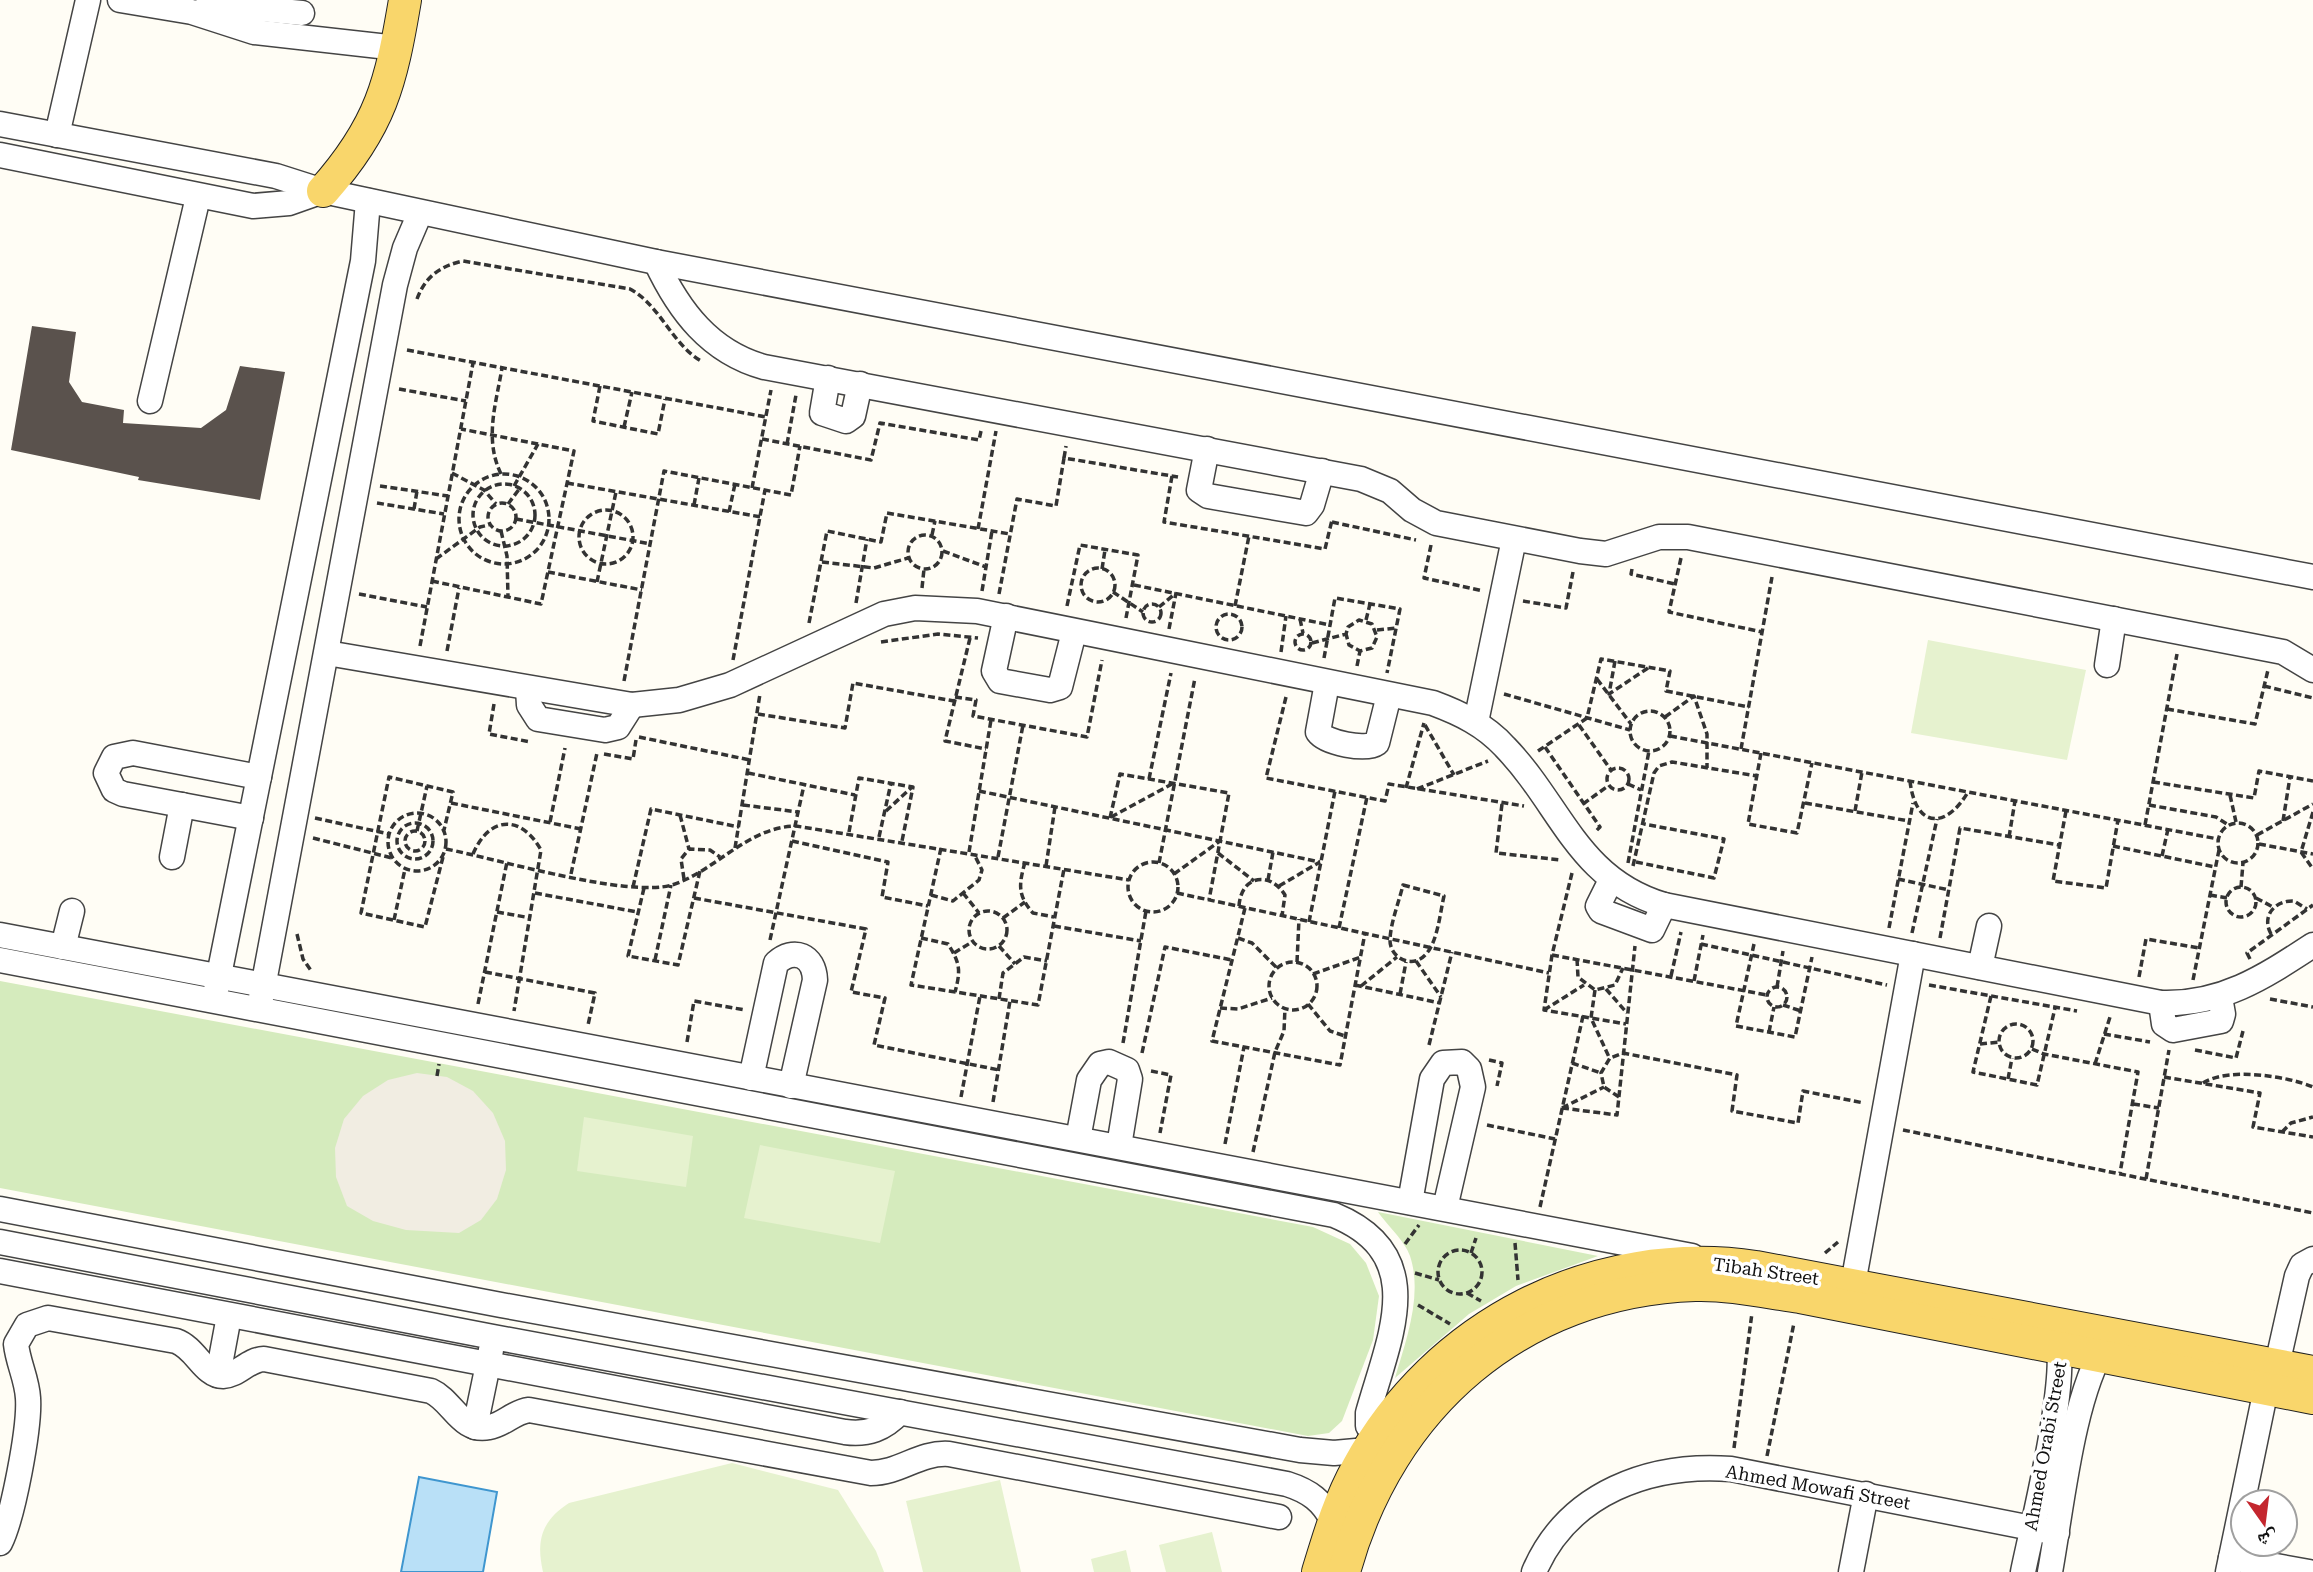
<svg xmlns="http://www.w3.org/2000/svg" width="2313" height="1572" font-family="'Roboto Serif','Noto Naskh Arabic',serif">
	<rect width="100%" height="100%" fill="#fffdf5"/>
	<g fill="#d5ebbd">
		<path d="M0 981 1313 1227 1350 1244 1366 1263 1379 1296 1373 1340 1342 1421 1329 1433 1308 1436 0 1188Z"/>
		<path d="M1378 1212 1598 1256 1516 1286 1469 1314 1395 1378C1406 1340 1423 1295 1410 1256 1405 1241 1387 1225 1378 1212Z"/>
	</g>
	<g fill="#e6f2cf">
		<path d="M1928 640 2086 670 2067 760 1911 733Z"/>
		<path d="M584 1117 693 1136 686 1187 577 1171Z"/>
		<path d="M760 1145 895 1171 880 1243 744 1218Z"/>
		<path d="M732 1463 838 1490 876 1551 884 1572H543C536 1541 541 1521 569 1503Z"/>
		<path d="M1000 1480 1021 1572H923L906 1501Z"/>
		<path d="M1212 1532 1222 1572H1166L1159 1545Z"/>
		<path d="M1126 1550 1131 1572H1094L1091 1559Z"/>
	</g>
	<path fill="#f1ede2" d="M417 1073 447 1077 473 1091 493 1113 505 1141 506 1170 497 1199 481 1220 459 1233 406 1230 373 1221 347 1206 336 1177 335 1148 344 1119 363 1096 388 1080Z"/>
	<path fill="#b9e0f7" stroke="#3f96cf" stroke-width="2" d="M419 1477 497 1492 483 1572H401Z"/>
	<path fill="#5a524d" d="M32 326 76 332 69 382 82 402 124 410 123 423 201 428 226 410 240 366 285 372 260 500 138 480 139 477 11 450Z"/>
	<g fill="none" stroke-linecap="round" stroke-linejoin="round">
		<g stroke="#444" stroke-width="27">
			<g id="minor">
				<path d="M120 0 192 12 254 32 397 48"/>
				<path d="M202 11 261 9 302 13"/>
				<path d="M0 124 276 176 323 191 656 262 2313 577"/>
				<path d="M57 135 88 0"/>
				<path d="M0 155 253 206 289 203 323 191"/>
				<path d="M656 262C679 311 710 352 764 367L1361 479 1390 491 1412 510 1436 523 1580 551 1606 554 1659 537H1688L2283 652 2313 670"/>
				<path d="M828 378 822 413 846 421 853 416 860 384"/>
				<path d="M150 401 198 197"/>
				<path d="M1207 449 1199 490 1208 496 1306 513 1312 505 1322 471"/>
				<path d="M1006 616 994 671 1000 681 1050 690 1060 687 1074 632"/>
				<path d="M327 653 632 705 679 700 730 685 884 614 915 608 977 611 1433 703C1460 713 1485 725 1505 747 1562 806 1577 879 1664 905L2161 1003C2222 1005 2264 977 2313 945"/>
				<path d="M2107 665 2114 619"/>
				<path d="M1327 683 1318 732C1326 743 1366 751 1377 743L1389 695"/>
				<path d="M528 689 529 705 538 719 605 730 618 727 632 705"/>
				<path d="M1476 722 1514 539"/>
				<path d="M251 818 123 794 114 790 106 773 114 757 133 753 259 777"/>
				<path d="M172 857 182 805"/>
				<path d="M1611 880 1598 906 1601 911 1652 930 1664 905"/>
				<path d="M0 935 1692 1256"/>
				<path d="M63 947 72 911"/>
				<path d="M0 960 1334 1215C1431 1255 1389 1337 1368 1413V1426L1376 1437"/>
				<path d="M1980 967 1989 926"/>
				<path d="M216 990 363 261 368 201"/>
				<path d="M261 998 395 285 405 248 420 213"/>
				<path d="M2161 1003 2164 1024 2173 1030 2221 1021 2223 1014 2220 997"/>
				<path d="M751 1078 776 963C794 947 814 955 815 980L791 1086"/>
				<path d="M1078 1139 1089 1080 1100 1064 1109 1062 1127 1070 1130 1079 1119 1146"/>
				<path d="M1410 1202 1432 1079 1443 1063 1462 1062 1469 1069 1473 1087 1445 1208"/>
				<path d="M0 1209 501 1305 1300 1450 1334 1453 1367 1450"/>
				<path d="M0 1242 493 1337 1287 1484C1309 1491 1323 1501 1333 1522"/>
				<path d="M0 1271 845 1432C868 1435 884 1429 900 1412"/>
				<path d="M1853 1284 1913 954"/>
				<path d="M2277 1365 2297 1276 2302 1265 2313 1259"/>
				<path d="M218 1375 229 1316"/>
				<path d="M475 1427 491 1350"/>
				<path d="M0 1543C13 1517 30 1427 28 1398 27 1379 18 1363 16 1344L27 1325 48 1318 176 1341C196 1348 204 1376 223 1376 239 1375 247 1360 264 1359L431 1391C453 1401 461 1433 489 1427 504 1425 513 1412 529 1410L871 1473C900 1473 919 1452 949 1454L1279 1517"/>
				<path d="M2231 1558 2309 1572"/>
				<path d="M1534 1572C1568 1492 1651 1463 1731 1469L2057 1533"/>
				<path d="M1851 1572 1866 1494"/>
				<path d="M2023 1572C2032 1527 2073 1366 2055 1333"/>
				<path d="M2050 1572C2062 1506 2072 1398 2106 1343"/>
				<path d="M2228 1572 2266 1389"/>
			</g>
		</g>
		<g stroke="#222" stroke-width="34">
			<g id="major">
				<path d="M323 191C381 126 391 83 405 0"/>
				<path d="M1318 1572C1329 1536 1339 1501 1358 1467 1435 1325 1594 1243 1756 1267L2313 1372"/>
				<path d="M1344 1572C1389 1406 1520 1291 1695 1285 1730 1284 1765 1292 1800 1297L2313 1398"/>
			</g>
		</g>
		<g stroke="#333" stroke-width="3.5" stroke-dasharray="7 3.5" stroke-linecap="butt">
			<path d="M417 299C425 277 440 266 463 261L630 289C660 305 671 343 701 361"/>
			<path d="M407 350 766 417"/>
			<path d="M600 386 593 421 658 434 665 399"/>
			<path d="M399 389 466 401"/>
			<path d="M624 427 632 392"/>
			<path d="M762 439 871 460 880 423 979 440 981 431"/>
			<path d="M787 444 796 395"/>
			<path d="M1064 458 1066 446"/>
			<path d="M452 473 484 490 496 504"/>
			<circle cx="504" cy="519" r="45"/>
			<path d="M501 474C484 439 496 404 502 368"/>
			<path d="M1172 476 1164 522 1325 549 1332 520"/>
			<path d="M567 483 761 517"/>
			<circle cx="504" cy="515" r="31"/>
			<path d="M380 486 448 496"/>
			<path d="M514 486 538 444"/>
			<path d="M752 488 771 390"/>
			<circle cx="502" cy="517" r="14"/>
			<path d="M377 503 444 514"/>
			<path d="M508 504 520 488"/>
			<path d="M694 505 699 478"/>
			<path d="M414 509 417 491"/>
			<circle cx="606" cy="537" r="27"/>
			<path d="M729 512 735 484"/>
			<path d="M516 519 651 544"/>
			<path d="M1332 522 1416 540"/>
			<path d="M978 529 996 431"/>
			<path d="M501 531 507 556 508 597"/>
			<circle cx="925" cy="552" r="17"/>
			<path d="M932 535 935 521"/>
			<path d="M1431 545 1424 578 1483 591"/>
			<path d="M943 551 986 567"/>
			<path d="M1681 558 1669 612 1762 632"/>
			<path d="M436 559 480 527 489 525"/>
			<path d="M822 562 874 568 908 558"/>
			<circle cx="1098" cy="585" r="17"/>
			<path d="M1102 569 1105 550"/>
			<path d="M1632 569 1631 574 1675 584"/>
			<path d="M548 572 642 590"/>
			<path d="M432 581 541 604 574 451 461 429"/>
			<path d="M597 582 616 492"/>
			<path d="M1134 585 1330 625"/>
			<path d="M922 588 924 569"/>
			<path d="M982 591 992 531"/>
			<path d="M1113 592 1143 612"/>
			<path d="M359 594 427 607"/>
			<path d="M999 594 1017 499 1056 506 1064 458 1178 477"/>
			<path d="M1523 601 1566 608 1573 572"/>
			<path d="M856 603 867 539"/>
			<circle cx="1152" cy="613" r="9"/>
			<path d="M1067 606 1080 545 1138 555 1126 618"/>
			<path d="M1235 606 1249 536"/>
			<path d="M1159 607 1176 593"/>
			<circle cx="1229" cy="627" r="13"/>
			<path d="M1300 619 1303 633"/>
			<path d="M1366 620 1370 604"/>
			<path d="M809 623 827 531 881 542 887 513 1010 534"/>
			<path d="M1169 629 1176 593"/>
			<path d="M1377 630 1396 628"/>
			<circle cx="1303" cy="642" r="8"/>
			<path d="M970 638 945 741 986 749"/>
			<path d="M881 642 938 634 978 638"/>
			<path d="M1312 643 1346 634 1348 627 1359 620 1372 624 1377 637 1372 648 1360 651 1349 645 1346 634"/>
			<path d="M420 646 473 363"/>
			<path d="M447 651 459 588"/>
			<path d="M1281 652 1286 616"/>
			<path d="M1324 658 1335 598 1400 609 1387 673"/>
			<path d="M733 660 765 490"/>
			<path d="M1615 661 1609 694 1648 668"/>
			<path d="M1357 666 1360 651"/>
			<path d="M1597 679 1631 724"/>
			<path d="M624 681 664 471 791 495 800 446"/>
			<path d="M2264 686 2313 698"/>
			<path d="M1504 694 1630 730"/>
			<path d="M955 697 976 700 973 716 1087 737 1102 660"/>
			<path d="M1286 697 1266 778 1385 801 1389 784 1524 806"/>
			<path d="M494 704 489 734 531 742"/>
			<path d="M2167 709 2255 724 2268 670"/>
			<circle cx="1650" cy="731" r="20"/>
			<path d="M758 714 845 728 853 683 954 701"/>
			<path d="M1665 717 1694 696 1707 734V768"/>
			<path d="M1425 725 1454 775"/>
			<path d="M1579 725 1611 770"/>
			<path d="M1670 736 2218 839"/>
			<path d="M639 737 750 760"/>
			<path d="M1545 747 1600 827 1595 832"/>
			<path d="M1741 749 1772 577"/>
			<path d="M1538 751 1587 718 1601 659 1670 671 1666 691 1749 707"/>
			<path d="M1761 753 1748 824 1797 833 1812 763"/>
			<path d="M604 754 633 759 636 740"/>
			<circle cx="1618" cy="779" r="11"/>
			<path d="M748 773 855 795"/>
			<path d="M1149 779 1171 673"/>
			<path d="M1910 781C1915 827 1945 831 1968 792"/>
			<path d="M2153 782 2254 798 2259 771 2313 781"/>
			<path d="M1628 784 1641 790"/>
			<path d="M1406 788 1424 723"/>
			<path d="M1417 789 1488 761"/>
			<path d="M979 791 1320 862"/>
			<path d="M2230 795 2236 822"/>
			<path d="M451 803 581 829"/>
			<path d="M1805 803 1909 821"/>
			<path d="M1502 804 1496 853 1561 860"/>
			<path d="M1583 804 1608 786"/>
			<path d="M743 805 798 812"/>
			<path d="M2149 805 2216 817 2227 824"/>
			<path d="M886 811 911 788"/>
			<path d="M1855 811 1862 772"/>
			<path d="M2066 811 2053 881 2106 888 2118 820"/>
			<path d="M2313 812 2301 852 2313 869"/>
			<circle cx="417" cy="842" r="29"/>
			<path d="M680 815 689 849"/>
			<path d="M1111 817 1172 784"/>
			<path d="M315 818 389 834"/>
			<path d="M1110 818 1120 774 1229 793 1209 900"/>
			<path d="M2283 821 2290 777"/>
			<path d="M550 822 565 748"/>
			<circle cx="415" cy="841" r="18"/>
			<circle cx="2238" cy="843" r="20"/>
			<path d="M2145 825 2177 654"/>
			<path d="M417 831 427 786"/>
			<circle cx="415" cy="841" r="10"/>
			<path d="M849 832 859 778 913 787 902 841"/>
			<path d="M2257 835 2313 804"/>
			<path d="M879 837 891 783"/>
			<path d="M2009 837 2015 801"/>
			<path d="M313 838 392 858"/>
			<path d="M792 841 888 862 882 897 928 906"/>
			<path d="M2259 844 2313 854"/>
			<path d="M2113 846 2215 867"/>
			<path d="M735 848 760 694"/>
			<path d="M941 848 911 985 1038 1005 1064 869"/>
			<path d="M446 849C497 859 627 898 672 885 716 871 747 827 796 826L1129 880"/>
			<path d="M969 852 991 720"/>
			<path d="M1218 853 1254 881"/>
			<path d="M473 854C489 816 521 814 541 850L514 1011"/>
			<path d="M2162 856 2168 829"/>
			<path d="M443 857 425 927 361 913 389 777 453 792 444 830"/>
			<path d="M998 857 1023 725"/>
			<path d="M1025 862C1019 884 1017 895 1033 913L1054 917"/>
			<path d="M1636 862 1714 878 1724 839 1644 824"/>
			<circle cx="1153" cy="887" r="25"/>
			<path d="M1159 863 1195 678"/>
			<path d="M1628 863 1649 751"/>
			<path d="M1046 866 1055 807"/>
			<path d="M1633 866 1654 773 1659 766 1672 762 1757 776"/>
			<path d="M1572 873 1552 955 1544 1010 1626 1024"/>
			<path d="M571 874 597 753"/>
			<path d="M1174 874 1220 841"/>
			<path d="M684 879 681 859 689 849 710 850 720 857"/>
			<path d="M1898 879 1949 890"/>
			<path d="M1268 880 1273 852"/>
			<path d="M1403 885 1444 896C1440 913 1438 939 1427 953 1414 970 1389 959 1390 939 1391 921 1399 902 1403 885Z"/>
			<path d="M1279 886 1320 862"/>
			<path d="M633 887 651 809 739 827"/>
			<path d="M2241 887 2243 863"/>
			<circle cx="2241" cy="902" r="15"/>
			<path d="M644 888 628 956 678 965 700 871"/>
			<path d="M535 893 637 912"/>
			<path d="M963 893 979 913"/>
			<path d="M1177 893 1549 973"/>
			<path d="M931 895 953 901 979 880 982 870 974 854"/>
			<path d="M2210 895 2227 898"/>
			<path d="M694 898 866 929 851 992 885 998 874 1045 999 1070"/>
			<path d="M2256 898 2273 907"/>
			<path d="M1239 906C1241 876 1269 870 1285 895L1282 916"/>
			<path d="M1245 908 1212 1041 1340 1065 1365 933"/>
			<circle cx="988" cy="930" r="19"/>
			<path d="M497 912 531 918"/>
			<path d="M1003 918 1025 902"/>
			<path d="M394 920 405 869"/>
			<path d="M1309 922 1335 791"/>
			<path d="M1054 926 1141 941"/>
			<path d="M1339 928 1367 797"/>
			<path d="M1889 928 1913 803"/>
			<path d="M1912 933 1937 819"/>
			<path d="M297 934 303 959 312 972"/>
			<path d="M2271 934C2261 916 2275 900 2294 901L2307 909"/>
			<path d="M921 938 948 944C960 963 961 970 955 992"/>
			<path d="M1238 938 1252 943 1277 968"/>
			<path d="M1940 938 1960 828 2059 845"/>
			<path d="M770 940 804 785"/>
			<path d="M1701 944 1887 985"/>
			<path d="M1754 944 1736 1026 1795 1037 1812 957"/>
			<path d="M999 946 1015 964"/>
			<path d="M954 953 972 942"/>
			<path d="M1552 955 1767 995"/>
			<path d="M1577 959 1578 977 1595 990 1615 985 1623 968"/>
			<path d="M2250 959 2247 953 2313 905"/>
			<path d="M655 960 671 885"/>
			<path d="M1416 961 1441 997"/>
			<path d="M1297 962 1299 919"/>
			<circle cx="1293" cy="986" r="24"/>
			<path d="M485 972 595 993 588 1025"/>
			<path d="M1313 974 1361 957"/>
			<path d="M1671 976 1681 932"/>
			<path d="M2139 977 2146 939 2199 948"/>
			<path d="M2193 980 2219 850"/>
			<path d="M1694 981 1703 935"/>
			<path d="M1355 985 1440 1003"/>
			<path d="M1929 985 2077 1011"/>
			<path d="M1361 986 1397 957"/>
			<path d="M1777 987 1783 951"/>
			<circle cx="1777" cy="997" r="10"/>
			<path d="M1606 989 1627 1013"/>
			<path d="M1595 990 1591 1018 1609 1057"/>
			<path d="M1400 994 1406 962"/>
			<path d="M1991 996 1973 1072 2037 1085 2055 1008"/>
			<path d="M999 999 1003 973 1024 957 1047 961"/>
			<path d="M2270 999 2313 1007"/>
			<path d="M478 1004 507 862"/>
			<path d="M1308 1004 1330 1031 1345 1036"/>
			<path d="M1783 1005 1801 1011"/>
			<path d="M1220 1008 1238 1009 1272 998"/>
			<path d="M1544 1010 1584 985"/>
			<circle cx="2016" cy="1041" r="17"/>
			<path d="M1769 1032 1774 1007"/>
			<path d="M2104 1034 2150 1042"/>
			<path d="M687 1042 694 1001 745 1010"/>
			<path d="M1123 1043 1146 911"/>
			<path d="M1980 1044 1999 1042"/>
			<path d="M1429 1045 1452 952"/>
			<path d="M2032 1049 2044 1054 2138 1072 2120 1173"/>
			<path d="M2195 1050 2236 1058 2243 1031"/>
			<path d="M1142 1053 1165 947 1232 960"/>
			<path d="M1489 1060 1502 1063 1497 1086"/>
			<path d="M1572 1063 1601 1073"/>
			<path d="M2095 1064 2111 1014"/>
			<path d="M1151 1071 1171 1075 1160 1133"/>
			<path d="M437 1076 439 1064"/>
			<path d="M2164 1077 2260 1093 2253 1127 2313 1137"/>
			<path d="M2008 1079 2012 1058"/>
			<path d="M2203 1083C2228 1067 2287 1076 2313 1087"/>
			<path d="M961 1097 980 996"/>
			<path d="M1619 1097 1604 1087 1601 1073 1610 1058 1623 1053 1737 1075 1732 1111 1798 1123 1803 1091 1864 1103"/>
			<path d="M993 1102 1010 1001"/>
			<path d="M2133 1104 2159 1108"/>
			<path d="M1562 1108 1617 1115 1635 946"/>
			<path d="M1562 1108 1604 1087"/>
			<path d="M1487 1125 1555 1139"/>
			<path d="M1903 1130 2313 1213"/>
			<path d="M2282 1132 2291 1123 2313 1117"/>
			<path d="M1225 1144 1244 1047"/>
			<path d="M1253 1152 1275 1052 1284 1031 1285 1008"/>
			<path d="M2146 1179 2169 1050"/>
			<path d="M1540 1207 1583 1016"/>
			<path d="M1515 1243 1518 1280"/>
			<path d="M1405 1244 1419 1225"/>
			<circle cx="1460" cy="1272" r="22"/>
			<path d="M1471 1253 1476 1238"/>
			<path d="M1825 1253 1838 1242"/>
			<path d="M1415 1273 1439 1280"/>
			<path d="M1467 1293 1481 1301"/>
			<path d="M1418 1305 1450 1324"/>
			<path d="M1734 1448 1752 1313"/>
			<path d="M1767 1456 1794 1323"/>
		</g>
		<use href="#minor" stroke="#fff" stroke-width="24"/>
		<use href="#major" stroke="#f9d66b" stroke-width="32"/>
	</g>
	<g text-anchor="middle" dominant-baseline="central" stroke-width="7" stroke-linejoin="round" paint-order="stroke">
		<g font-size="18" fill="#111" stroke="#fff">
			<text transform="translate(1766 1271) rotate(8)">Tibah Street</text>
			<text transform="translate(2045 1446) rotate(-80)">Ahmed Orabi Street</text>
			<text transform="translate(1818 1487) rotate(10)">Ahmed Mowafi Street</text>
		</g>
	</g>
	<g transform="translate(2264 1523) rotate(166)"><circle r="33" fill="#ffffff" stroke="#a0a0a0" stroke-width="2"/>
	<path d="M0-5L12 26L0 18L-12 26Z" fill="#c4262e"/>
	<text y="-10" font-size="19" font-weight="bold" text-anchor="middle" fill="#111111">ش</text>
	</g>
</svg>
